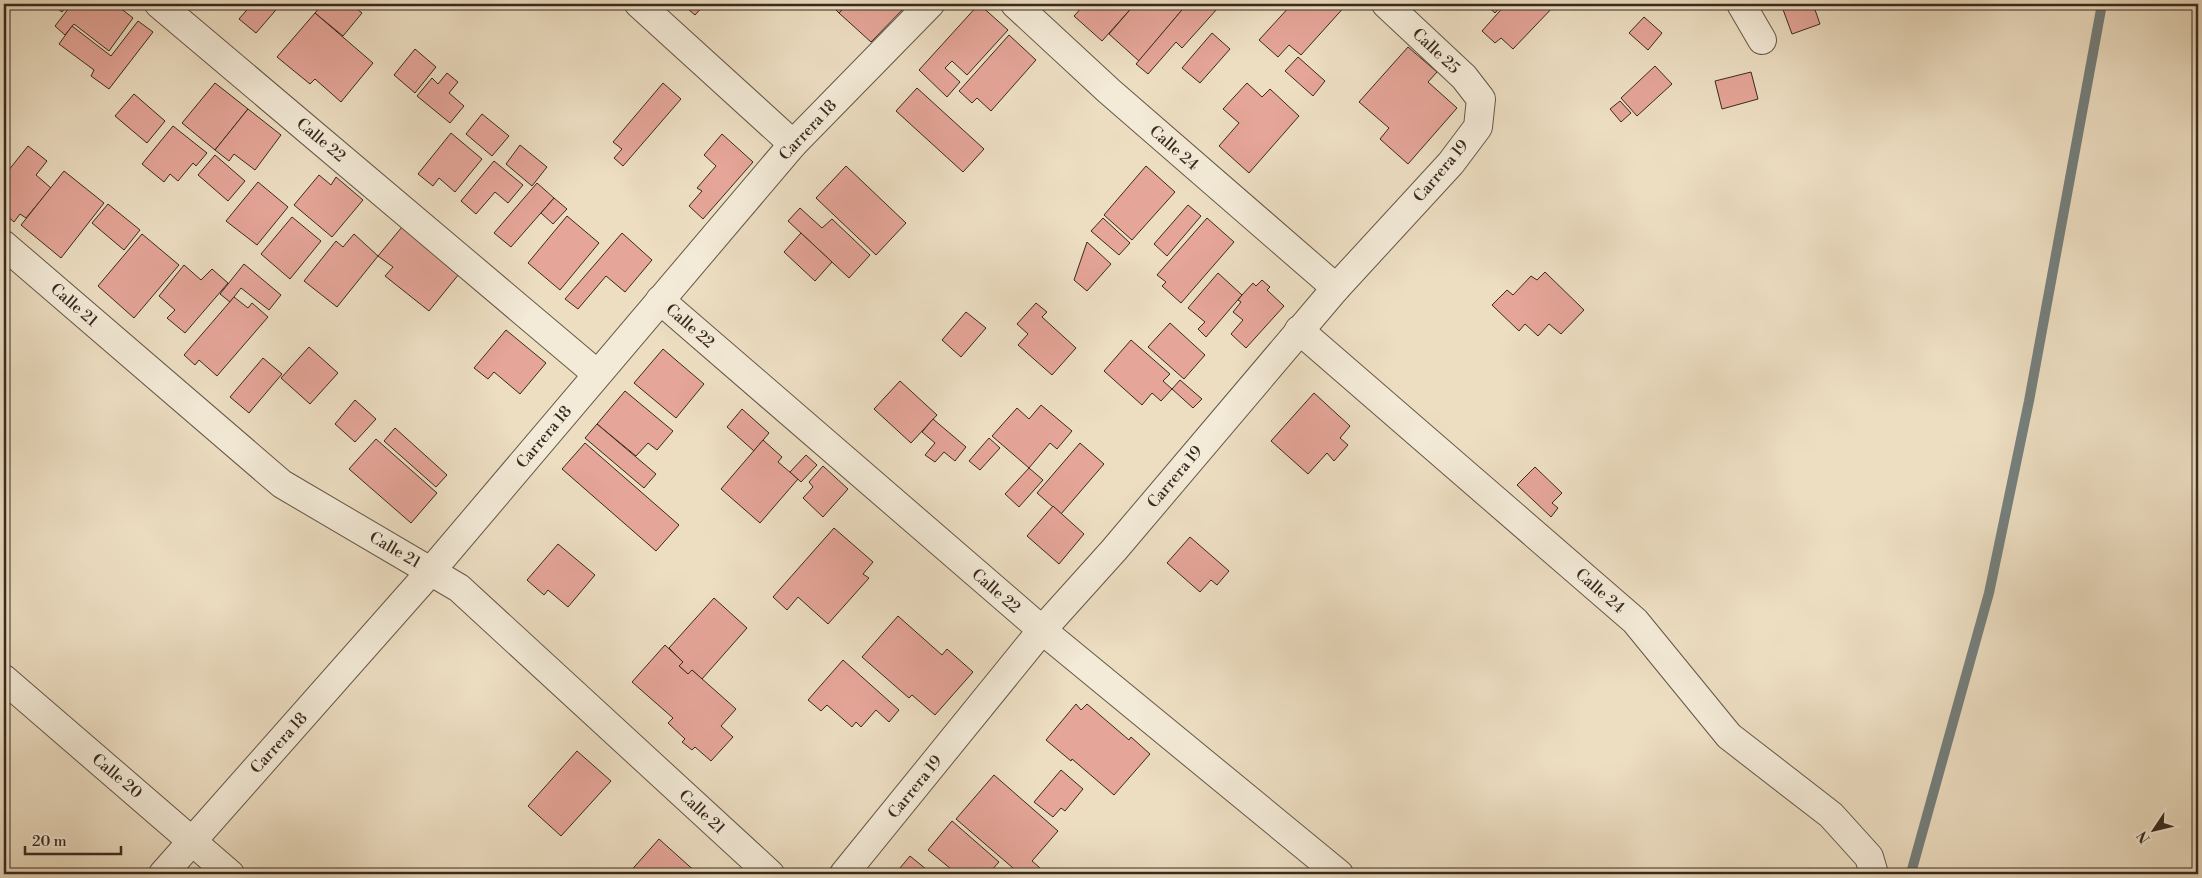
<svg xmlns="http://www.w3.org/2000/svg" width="2202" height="878" font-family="'Libre Bodoni',serif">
	<rect width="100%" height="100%" fill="#eddec2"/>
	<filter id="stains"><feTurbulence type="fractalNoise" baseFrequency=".004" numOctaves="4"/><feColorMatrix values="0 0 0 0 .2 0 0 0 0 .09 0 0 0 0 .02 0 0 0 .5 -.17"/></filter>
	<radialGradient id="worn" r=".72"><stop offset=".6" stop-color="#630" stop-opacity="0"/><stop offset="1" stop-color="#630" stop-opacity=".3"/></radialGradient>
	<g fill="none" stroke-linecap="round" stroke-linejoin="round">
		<path stroke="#75807e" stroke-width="10" d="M1911 873 1989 593 2029 401 2102 4"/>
	</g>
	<g fill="#e5a598" stroke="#382a1f">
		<path d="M51 4H68L62 12Z"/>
		<path d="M72 4H115L133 18 109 51 74 24 65 35 55 26Z"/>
		<path d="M252 4H281L256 33 239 19Z"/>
		<path d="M322 4H351L362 13 343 36 315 13Z"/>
		<path d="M682 4H705L695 15Z"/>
		<path d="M830 4H848L839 13Z"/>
		<path d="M848 4H908L871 42 839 13Z"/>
		<path d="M979 4 1008 30 967 75 952 61 945 68 960 82 947 97 919 70Z"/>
		<path d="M1085 4H1135L1102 41 1074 16Z"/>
		<path d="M1135 4H1187L1139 61 1109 34Z"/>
		<path d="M1187 4H1211L1217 9 1182 48 1176 42 1148 74 1136 64Z"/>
		<path d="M1292 4H1347L1301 55 1289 45 1278 57 1259 40Z"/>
		<path d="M1485 4H1503L1495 13Z"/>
		<path d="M1506 4H1556L1513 49 1501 38 1495 43 1482 31Z"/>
		<path d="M1781 4H1813L1820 24 1792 34Z"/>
		<path d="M315 13 373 63 341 102 315 79 310 84 277 57Z"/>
		<path d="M1644 17 1662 33 1648 50 1629 33Z"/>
		<path d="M138 21 153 32 109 89 91 76 94 70 59 44 72 26 111 56Z"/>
		<path d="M1212 33 1230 49 1200 83 1182 68Z"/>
		<path d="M1009 35 1036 60 991 111 977 98 972 103 959 91Z"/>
		<path d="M1408 47 1437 72 1428 82 1457 108 1408 164 1380 139 1389 128 1359 102Z"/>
		<path d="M415 49 436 67 415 93 394 75Z"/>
		<path d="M1298 57 1325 81 1313 96 1285 71Z"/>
		<path d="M1655 66 1672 84 1637 116 1621 98Z"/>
		<path d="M1751 72 1758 99 1722 109 1715 81Z"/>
		<path d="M447 73 458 82 449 93 464 106 450 123 417 96 432 78 438 84Z"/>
		<path d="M215 83 248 109 215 150 182 123Z"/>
		<path d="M663 83 681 99 623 166 614 158 622 149 613 142Z"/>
		<path d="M1247 83 1262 97 1270 89 1299 116 1249 173 1219 146 1239 123 1223 109Z"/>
		<path d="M917 88 984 149 963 172 896 111Z"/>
		<path d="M134 94 165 121 147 143 115 116Z"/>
		<path d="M1620 101 1631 113 1621 122 1610 109Z"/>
		<path d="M248 109 281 135 255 170 234 154 229 161 215 150Z"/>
		<path d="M482 114 509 136 492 156 466 134Z"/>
		<path d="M173 126 207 153 196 166 193 163 178 181 170 174 164 182 142 164Z"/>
		<path d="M4 132 10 138 4 146Z"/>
		<path d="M451 133 482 159 455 192 439 178 433 186 418 174Z"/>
		<path d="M722 134 753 162 703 219 689 206 702 191 697 188 716 166 704 155Z"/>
		<path d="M520 145 547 167 532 186 506 164Z"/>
		<path d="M28 146 47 161 36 175 51 188 26 218 20 214 14 222 4 213V176Z"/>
		<path d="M215 155 245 181 228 201 198 175Z"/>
		<path d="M494 161 523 185 508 203 495 192 476 214 461 201Z"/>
		<path d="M846 166 906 223 876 255 816 198Z"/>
		<path d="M1146 166 1175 192 1132 240 1104 215Z"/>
		<path d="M64 171 104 203 61 258 21 225Z"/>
		<path d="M319 175 331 185 336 177 363 200 332 237 294 205Z"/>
		<path d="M258 182 288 207 257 245 226 221Z"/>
		<path d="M537 183 554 198 511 247 494 233Z"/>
		<path d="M554 198 567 209 553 224 541 213Z"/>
		<path d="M108 204 140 230 124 250 92 223Z"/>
		<path d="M1188 205 1201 216 1167 256 1154 244Z"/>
		<path d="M800 208 822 228 832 219 870 255 849 278 788 221Z"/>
		<path d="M567 216 599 243 560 290 528 263Z"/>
		<path d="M292 217 321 241 290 279 261 254Z"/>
		<path d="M1103 218 1130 243 1119 255 1091 231Z"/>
		<path d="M1207 218 1234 242 1181 303 1162 286 1166 282 1157 275Z"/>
		<path d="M402 227 459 274 429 311 385 276 393 267 378 256Z"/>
		<path d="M622 233 652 260 625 292 606 276 578 309 565 299Z"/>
		<path d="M801 233 832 262 815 281 784 252Z"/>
		<path d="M142 234 179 265 134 318 98 286Z"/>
		<path d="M354 234 378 256 337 307 304 281 336 241 343 247Z"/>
		<path d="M1087 242 1111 264 1087 291 1074 280Z"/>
		<path d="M244 264 281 295 269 310 241 288 230 302 220 294Z"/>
		<path d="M184 265 201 280 212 269 228 283 185 333 167 318 175 310 159 296Z"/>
		<path d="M1545 272 1584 310 1561 334 1549 324 1538 336 1525 324 1519 331 1492 305 1507 290 1513 295 1531 276 1537 280Z"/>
		<path d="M1218 273 1242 295 1206 337 1198 329 1205 322 1188 308Z"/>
		<path d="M1262 280 1270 287 1267 290 1284 306 1246 348 1231 334 1243 320 1233 312 1241 302 1238 300 1242 295 1253 283 1256 286Z"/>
		<path d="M234 297 248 308 252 303 268 317 217 376 199 360 195 365 184 355Z"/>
		<path d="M1036 303 1047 312 1042 317 1076 348 1052 375 1018 345 1028 334 1017 324Z"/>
		<path d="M966 312 986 328 961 357 942 340Z"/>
		<path d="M1170 323 1205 355 1184 379 1148 347Z"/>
		<path d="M506 330 546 363 520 394 494 372 488 379 474 368Z"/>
		<path d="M1131 340 1170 374 1163 381 1172 389 1161 401 1152 393 1142 405 1104 371Z"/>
		<path d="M309 347 338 373 310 404 281 378Z"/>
		<path d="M663 349 704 384 676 418 634 383Z"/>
		<path d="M263 358 282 374 249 413 230 397Z"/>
		<path d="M1180 380 1202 399 1193 408 1172 389Z"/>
		<path d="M900 381 937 415 911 443 874 409Z"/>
		<path d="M625 391 673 431 657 450 648 443 636 456 597 424Z"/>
		<path d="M1314 393 1350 426 1340 438 1348 445 1334 461 1327 453 1308 474 1271 441Z"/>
		<path d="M355 400 376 419 355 442 335 424Z"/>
		<path d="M1041 405 1072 431 1057 449 1050 443 1029 468 992 436 1017 408 1029 419Z"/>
		<path d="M742 409 769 433 754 451 727 427Z"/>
		<path d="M933 419 966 447 955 461 944 452 935 462 925 455 935 443 922 432Z"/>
		<path d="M597 424 656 474 644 488 585 438Z"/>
		<path d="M395 428 447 475 436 487 384 441Z"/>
		<path d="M989 438 1000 448 980 470 969 461Z"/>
		<path d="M376 439 437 493 411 523 349 469Z"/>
		<path d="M763 440 782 457 778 462 798 479 760 523 721 489Z"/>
		<path d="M585 443 679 525 656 551 562 469Z"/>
		<path d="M1080 443 1104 464 1061 514 1037 493Z"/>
		<path d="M806 455 817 465 801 482 790 472Z"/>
		<path d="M823 466 848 489 823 517 803 498 813 487 809 482Z"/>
		<path d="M1535 467 1562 493 1552 503 1558 508 1551 517 1517 485Z"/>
		<path d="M1029 468 1043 480 1019 507 1005 494Z"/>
		<path d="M1053 506 1084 534 1059 564 1027 536Z"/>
		<path d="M834 528 873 562 863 574 869 578 828 624 798 597 787 610 773 597Z"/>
		<path d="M1190 537 1229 571 1217 585 1211 580 1200 592 1167 563Z"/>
		<path d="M558 544 595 575 568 607 548 590 544 595 527 580Z"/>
		<path d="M714 598 747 628 702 679 692 670 688 674 679 666 683 662 669 648Z"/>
		<path d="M898 616 942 655 947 649 973 672 935 715 912 695 909 698 862 657Z"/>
		<path d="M665 645 683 662 679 666 688 674 692 670 736 709 721 726 733 737 711 761 695 747 692 750 682 742 685 739 668 723 673 718 632 682Z"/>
		<path d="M843 660 899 710 889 722 876 710 861 727 856 722 852 727 827 705 821 711 808 700Z"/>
		<path d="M1076 704 1081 710 1087 704 1129 740 1131 737 1150 754 1114 795 1072 759 1071 761 1046 740Z"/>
		<path d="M577 751 611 781 561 836 528 806Z"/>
		<path d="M1061 770 1083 789 1065 811 1061 808 1053 817 1034 802Z"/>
		<path d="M994 775 1058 831 1032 861 1047 874H1020L956 819Z"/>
		<path d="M952 821 999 862 988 874H983L979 871 976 874H957L928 850Z"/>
		<path d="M659 839 698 874H628Z"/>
		<path d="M910 856 932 874H903L905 872 900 868Z"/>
	</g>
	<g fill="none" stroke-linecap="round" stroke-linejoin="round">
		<g stroke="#655748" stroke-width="30">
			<g id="minor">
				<path d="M159 4 597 374"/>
				<path d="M639 4 793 144"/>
				<path d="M1015 4 1109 91 1336 288"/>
				<path d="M1741 4 1762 40"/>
				<path d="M4 245 282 484 459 588 770 874"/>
				<path d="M660 300 1042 630 1339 874"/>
				<path d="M1299 330 1635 621 1729 736 1831 815 1869 857 1874 874"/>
				<path d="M4 679 230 874"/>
				<path d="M163 874 431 571 793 144 930 4"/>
				<path d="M844 874 1042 630 1114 550 1336 288 1451 163 1478 127 1481 99 1464 77 1386 4"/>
			</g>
		</g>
		<use href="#minor" stroke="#f3ead7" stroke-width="28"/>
	</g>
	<g text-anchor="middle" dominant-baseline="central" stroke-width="5" stroke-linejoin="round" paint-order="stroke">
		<g font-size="16" fill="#382a1f" stroke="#f3ead7">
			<text transform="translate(1436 51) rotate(43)">Calle 25</text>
			<text transform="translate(808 130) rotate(-47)">Carrera 18</text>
			<text transform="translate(321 140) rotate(40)">Calle 22</text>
			<text transform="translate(1174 148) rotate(41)">Calle 24</text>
			<text transform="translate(1441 171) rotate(-50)">Carrera 19</text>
			<text transform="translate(74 305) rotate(41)">Calle 21</text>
			<text transform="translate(690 326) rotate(41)">Calle 22</text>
			<text transform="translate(544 437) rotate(-50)">Carrera 18</text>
			<text transform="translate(1175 477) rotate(-50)">Carrera 19</text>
			<text transform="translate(395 550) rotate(30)">Calle 21</text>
			<text transform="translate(996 591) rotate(41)">Calle 22</text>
			<text transform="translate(1600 591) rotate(41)">Calle 24</text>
			<text transform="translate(279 743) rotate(-48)">Carrera 18</text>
			<text transform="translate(117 776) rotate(40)">Calle 20</text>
			<text transform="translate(915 787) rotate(-51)">Carrera 19</text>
			<text transform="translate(702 812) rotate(43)">Calle 21</text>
		</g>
	</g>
	<rect width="2202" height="878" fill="none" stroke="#eddec2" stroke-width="20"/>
	<rect x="5" y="5" width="2192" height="868" fill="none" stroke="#382a1f" stroke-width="2.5"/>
	<rect x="10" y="10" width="2182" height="858" fill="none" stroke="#382a1f"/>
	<g transform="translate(2154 830) rotate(235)" stroke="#f3ead7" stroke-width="4" paint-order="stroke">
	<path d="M0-4L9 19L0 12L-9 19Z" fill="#382a1f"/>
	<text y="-8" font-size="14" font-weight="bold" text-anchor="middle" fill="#382a1f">N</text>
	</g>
	<path d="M25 846v8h96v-8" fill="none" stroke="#382a1f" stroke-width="2.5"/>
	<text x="32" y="846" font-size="15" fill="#382a1f" stroke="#f3ead7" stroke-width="4" paint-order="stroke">20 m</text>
	<rect width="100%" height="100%" filter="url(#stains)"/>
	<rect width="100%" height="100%" fill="url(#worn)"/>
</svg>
